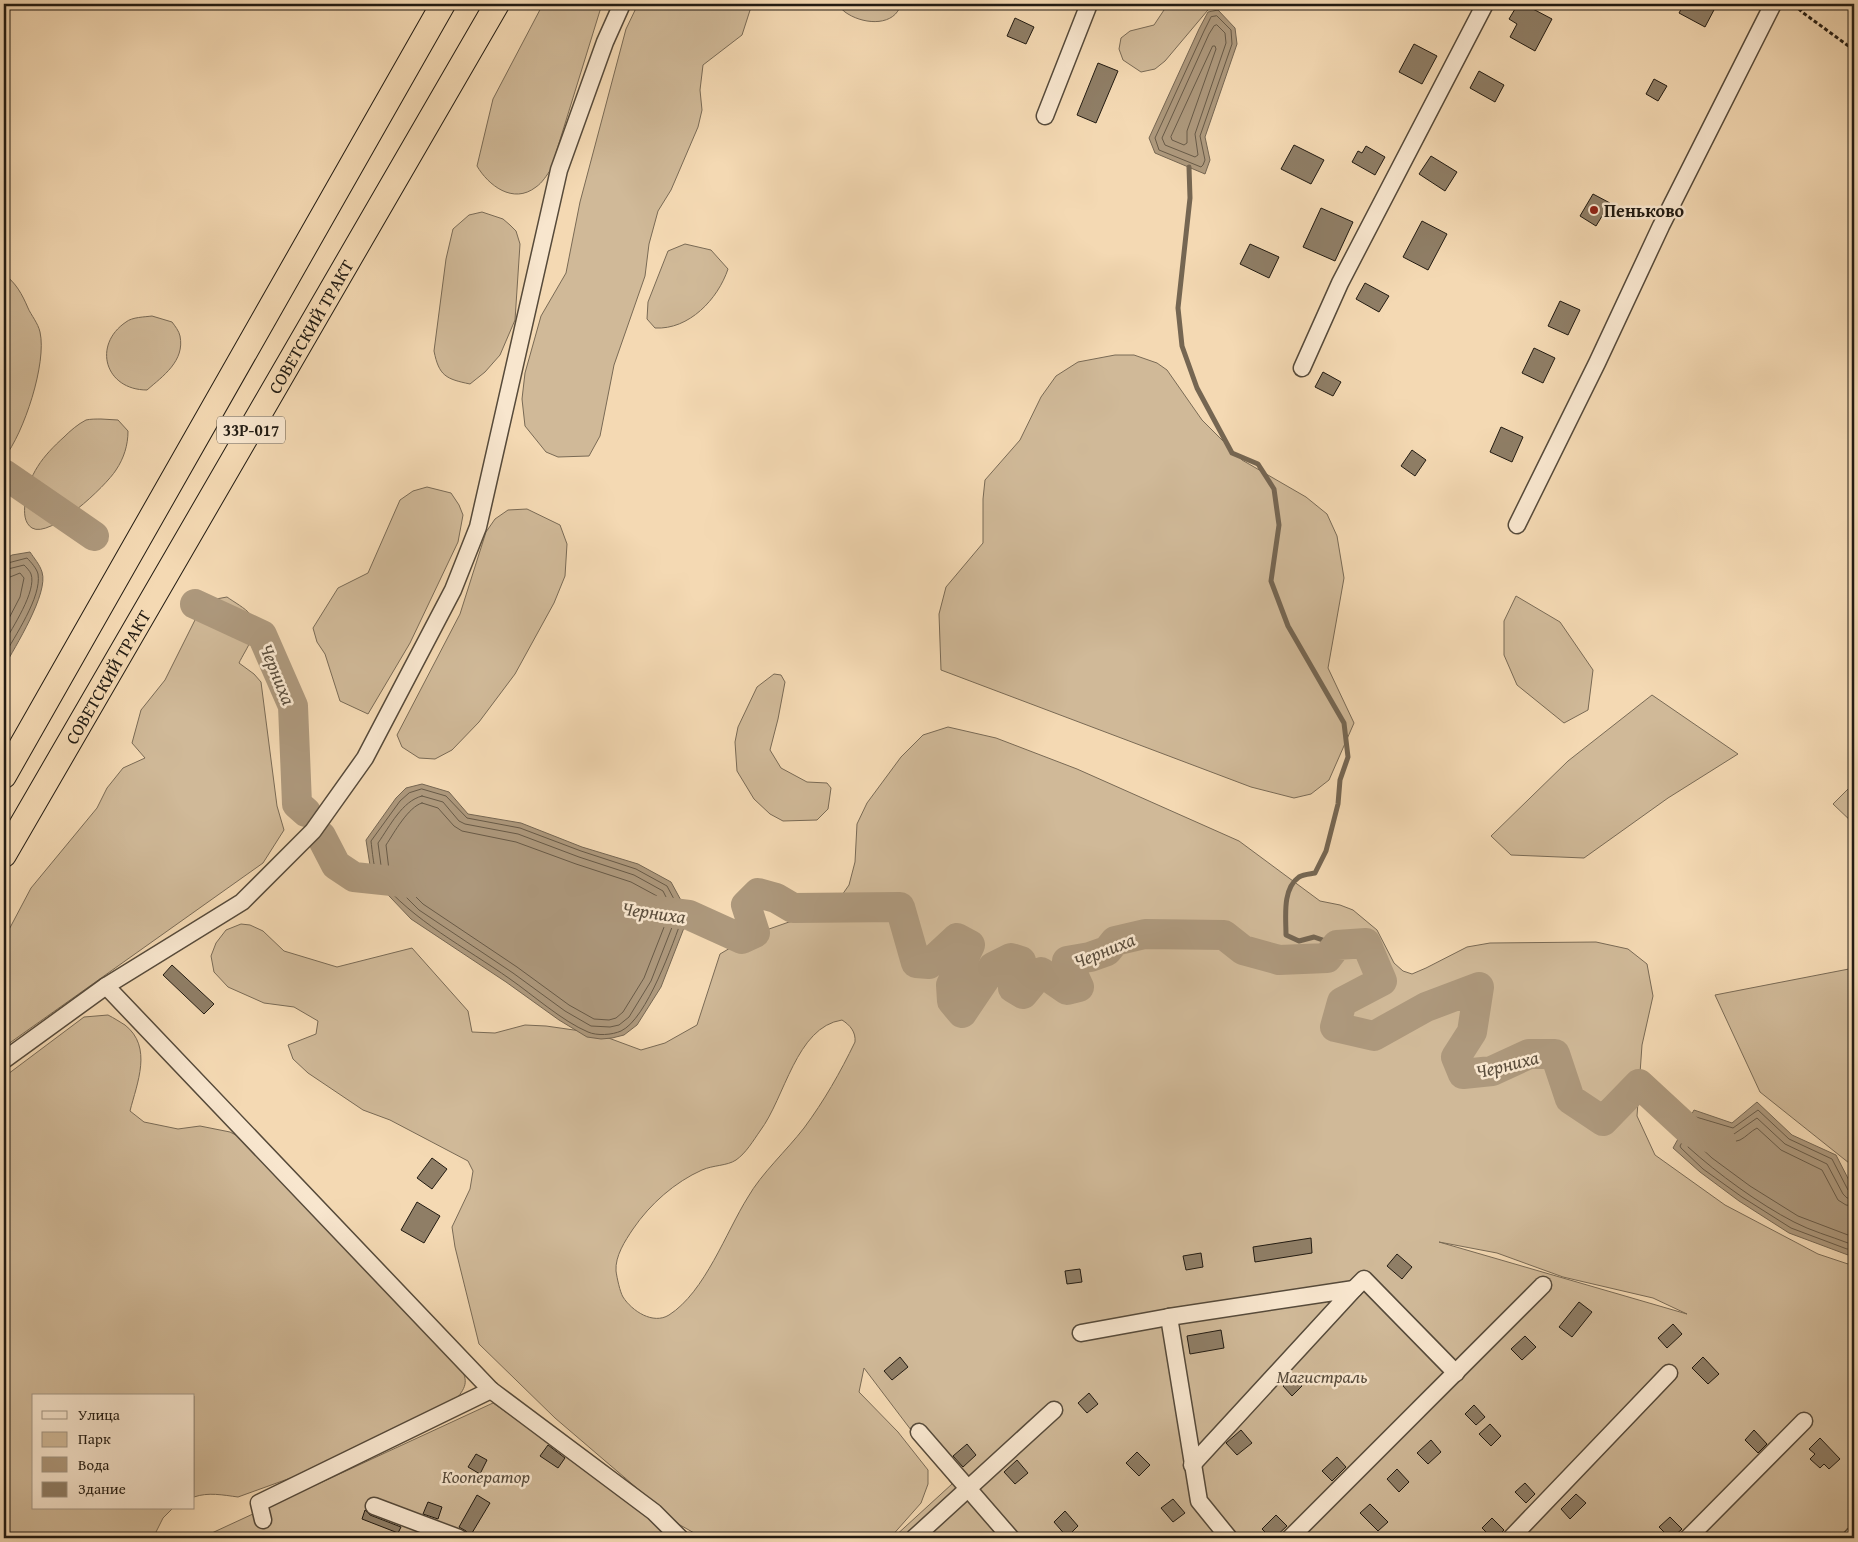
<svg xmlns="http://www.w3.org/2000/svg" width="1858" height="1542" font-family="'Gentium Book Plus',serif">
	<rect width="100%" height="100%" fill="#f4d9b3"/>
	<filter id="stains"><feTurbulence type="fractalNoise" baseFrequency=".004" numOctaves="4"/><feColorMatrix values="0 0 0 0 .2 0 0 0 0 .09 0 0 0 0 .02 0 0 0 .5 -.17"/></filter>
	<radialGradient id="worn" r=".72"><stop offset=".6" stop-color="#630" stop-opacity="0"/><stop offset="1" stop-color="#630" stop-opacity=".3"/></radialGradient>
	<g fill="#d0b998" stroke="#796a55" fill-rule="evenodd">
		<path d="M543 4H602L551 169C547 175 542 183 536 187 513 205 488 185 477 166L493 99Z"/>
		<path d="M638 4H752L742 35 703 65 700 90 702 110 698 127 671 190 658 211 649 244 645 276 614 365 600 436 589 456 558 457 546 452 525 426 522 399 525 373 541 316 566 273 580 202 626 29Z"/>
		<path d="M836 4H901C895 26 866 25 848 14 844 12 840 7 836 4Z"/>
		<path d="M1168 4H1213L1165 61 1155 69 1141 72 1123 60 1119 49 1121 38 1130 31 1154 25Z"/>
		<path d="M482 212 503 219 510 225 516 231 520 244 515 320 500 355 485 372 470 384C446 379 439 376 434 351L446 259 453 229 469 215Z"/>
		<path d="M685 244 711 250 728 269C718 299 689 330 655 328L647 319 648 302 668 251Z"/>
		<path d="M4 274C16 283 22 294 28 308 31 315 38 323 40 332 47 363 24 433 4 458Z"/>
		<path d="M152 316 172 322C175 326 179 331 180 336 185 361 163 376 147 390 105 390 92 345 126 322 132 317 145 317 152 316Z"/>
		<path d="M1115 355H1134L1157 363 1167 370 1202 420 1242 460 1306 497 1327 514 1337 536 1344 578 1328 668 1354 723 1329 780 1311 794 1294 798 1251 787 941 670 939 614 946 587 983 543V499L985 480 1020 440 1041 397 1056 376 1078 362Z"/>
		<path d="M101 419 118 420 128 431C128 445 124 458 116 470 106 486 50 539 32 528 24 523 24 512 25 504 28 474 43 456 64 437 70 431 78 424 86 420 90 419 96 419 101 419Z"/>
		<path d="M427 487 451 493 459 505 463 515 458 542 410 643 368 714 340 701 325 654 317 642 313 628 338 588 368 573 400 500 413 491Z"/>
		<path d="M527 509 560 525 567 544 565 576 554 603 515 674 479 722 452 750 435 759 419 758 402 747 397 735 460 614 486 532 495 519 508 510Z"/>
		<path d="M1516 596 1560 622 1593 670 1588 710 1564 723 1517 685 1504 655V621Z"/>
		<path d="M227 597C234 602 245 608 250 614 262 629 245 650 239 663L254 674 261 682 277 806 284 830 263 863 4 1047V939L31 888 97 808 107 788 123 768 145 758 132 743 141 710 165 680 196 618 216 599Z"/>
		<path d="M774 674 781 675 785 682 778 719 770 750 781 768 807 782 827 783 831 788 828 809 817 820 783 821 770 814 754 799 737 771 735 742 738 727 757 687Z"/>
		<path d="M1652 695 1738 754 1668 798 1584 858 1511 855 1491 836 1568 761Z"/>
		<path d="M948 727 996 738 1077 769 1239 841 1320 901 1340 905 1353 910 1377 930 1394 963 1403 971 1412 974 1426 968 1467 947 1490 943 1596 942 1628 949 1647 964 1653 996 1642 1045 1637 1116 1655 1155 1725 1205 1818 1254 1854 1266V1538H893L952 1484 864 1368 859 1392 898 1432 928 1470V1484L921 1503 890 1538H703L680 1525 555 1418 479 1344 455 1247 452 1227 470 1189 473 1171 468 1161 390 1120 363 1110 308 1073 293 1059 288 1045 316 1034 318 1021 294 1007 264 1003 228 987 214 972 211 956 216 943 226 930 241 924 250 925 263 931 284 951 337 967 412 948 468 1011 472 1032 495 1033 525 1025 546 1026 595 1033 641 1050 665 1043 697 1025 720 954 752 935 789 922 821 915 835 905 849 885 855 862 857 824 867 803 901 757 923 735ZM842 1020C850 1025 856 1032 855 1042 840 1073 824 1101 804 1128 787 1150 761 1174 748 1197 726 1232 705 1292 669 1315 653 1325 632 1311 623 1297 620 1292 617 1278 616 1271 615 1256 625 1241 633 1229 650 1204 675 1182 702 1170 713 1165 727 1166 736 1160 746 1153 753 1141 760 1131 785 1098 796 1027 842 1020ZM1439 1242 1497 1253 1563 1277 1653 1298 1687 1314Z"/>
		<path d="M1854 783V824L1833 804Z"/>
		<path d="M1854 968V1167L1760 1092 1715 995Z"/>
		<path d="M108 1015C114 1018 120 1022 125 1025 153 1047 137 1083 130 1111L144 1122 178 1129 200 1126 230 1132 261 1148 460 1365C469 1383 466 1387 454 1402L357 1454 238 1497C223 1495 208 1492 194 1497V1396H34V1508H173L163 1518 153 1538H4V1077L84 1017Z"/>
		<path d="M493 1403 633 1501 669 1538H201Z"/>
	</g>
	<g fill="#ad987c" stroke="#756652">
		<path d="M1218 10 1235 28 1237 44 1205 137 1210 160 1205 174 1155 153 1149 138 1199 29 1208 12Z"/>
		<path d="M30 552C34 558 40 565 42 572 49 593 15 647 4 667V560L12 555Z"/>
		<path d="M422 784 449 792 468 814 521 823 582 847 638 864 671 882 689 915 661 987 637 1025 624 1035 612 1038 601 1039 587 1037 559 1020 506 982 411 919 372 878 366 840 396 798 406 788Z"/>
		<path d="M1757 1102 1792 1135 1836 1155 1854 1190V1253L1848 1255 1789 1233 1739 1201 1700 1172 1673 1148 1694 1110 1732 1123Z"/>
	</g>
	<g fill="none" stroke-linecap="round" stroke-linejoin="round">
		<g stroke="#685a47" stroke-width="1">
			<path d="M1217 16 1231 30 1232 44 1200 136 1205 160 1203 165 1201 167 1159 150 1155 138 1204 31 1211 17Z"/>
			<path d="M1217 25 1225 33 1226 43 1195 134 1198 155 1195 157 1165 145 1162 138 1209 34 1214 26Z"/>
			<path d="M1213 46H1215L1216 49 1187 131V143L1184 145 1172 140 1171 137Z"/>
			<path d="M4 564 27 558C31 562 37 569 38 574 42 597 14 637 4 656"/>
			<path d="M4 570 24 565C26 567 30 571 31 574 37 591 12 628 4 643"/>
			<path d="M4 578 10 577 20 573 24 578 20 597 4 628"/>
			<path d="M422 789 446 796 467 818 520 828 581 851 636 869 667 886 683 916C673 943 647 1019 621 1031 612 1035 597 1036 588 1032 562 1021 533 995 510 979 465 947 413 921 378 878 374 872 372 849 371 841L400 801 409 793Z"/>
			<path d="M422 796 443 802 459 821 465 824 518 834 579 857 634 875 663 891 676 917 651 981 629 1017 619 1025 610 1027 591 1026 565 1011 513 973 419 910 382 873 378 843C390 826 402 801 422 796Z"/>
			<path d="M422 803 438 808 454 826 462 831 516 842 576 864 631 882 657 896 668 917 644 978 623 1012 616 1018 609 1020 594 1019 569 1005 517 967 423 904 389 870 386 845C394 833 408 807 422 803Z"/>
			<path d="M1854 1193 1848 1190 1832 1159 1789 1139 1758 1110 1733 1128 1696 1117 1680 1146 1681 1148 1703 1169 1742 1197 1791 1228 1847 1249H1854"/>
			<path d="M1854 1199 1847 1198 1843 1194 1827 1164 1785 1144 1757 1118 1734 1134 1699 1124 1688 1144V1147C1718 1174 1759 1204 1794 1222 1811 1231 1830 1236 1848 1243L1854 1242"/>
			<path d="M1854 1206 1846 1205 1838 1200 1822 1170 1781 1150 1757 1128C1751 1131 1746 1137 1740 1140 1728 1145 1715 1136 1703 1133L1697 1143 1698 1145 1712 1158 1750 1186 1798 1216 1848 1235H1854"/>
		</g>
		<path stroke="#756652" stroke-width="5" d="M1189 167 1190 198 1178 308 1182 346 1197 388 1232 453 1258 464 1274 489 1279 525 1271 581 1288 626 1344 723 1348 757 1340 780 1338 804 1326 851 1315 873C1310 874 1304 874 1299 877 1282 889 1286 917 1286 935L1299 941 1314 937 1337 945"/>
		<g stroke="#ad987c" stroke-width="30">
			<path d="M4 474 94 536"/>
			<path d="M195 604 262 635 293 706 297 804 306 812"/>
			<path d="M321 836 336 865 354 877 411 883"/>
			<path d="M648 910 689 915 742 939 755 933 746 905 758 893 776 898 793 908 900 907 916 963 929 964 957 938 970 945 951 985 952 1001 962 1013 993 967 1011 958 1021 961 1013 988 1023 994 1041 972 1067 990 1079 987 1067 961 1090 957 1107 951 1115 941 1145 934 1224 935 1243 950 1279 960 1327 958 1337 945 1366 943 1382 981 1342 1002 1335 1027 1374 1036 1426 1007 1479 987 1472 1032 1456 1057 1463 1074 1492 1071 1529 1054H1555L1570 1099 1603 1121 1639 1084 1691 1132 1721 1141"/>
		</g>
	</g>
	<g fill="#8f7e66" stroke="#221b12">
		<path d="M1518 4H1536L1533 9 1552 19 1535 51 1510 37 1517 24 1509 19Z"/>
		<path d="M1684 4H1707L1715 8 1705 27 1679 13Z"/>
		<path d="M1015 18 1034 27 1026 44 1007 36Z"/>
		<path d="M1414 44 1437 56 1422 84 1399 72Z"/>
		<path d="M1098 63 1118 71 1096 123 1077 115Z"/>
		<path d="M1479 71 1504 85 1495 102 1470 88Z"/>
		<path d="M1654 79 1667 86 1658 101 1646 94Z"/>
		<path d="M1294 145 1324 160 1311 184 1281 169Z"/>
		<path d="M1366 146 1385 157 1375 175 1352 162 1358 151 1362 153Z"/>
		<path d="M1431 156 1457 172 1445 191 1419 174Z"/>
		<path d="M1593 194 1610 203 1596 226 1580 216Z"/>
		<path d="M1321 208 1353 222 1335 261 1303 247Z"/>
		<path d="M1422 221 1447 234 1428 270 1403 257Z"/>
		<path d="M1250 244 1279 257 1269 278 1240 264Z"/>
		<path d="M1365 283 1389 296 1379 312 1356 299Z"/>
		<path d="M1560 301 1580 310 1568 335 1548 326Z"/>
		<path d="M1534 348 1555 358 1543 383 1522 373Z"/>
		<path d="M1323 372 1341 382 1333 396 1315 387Z"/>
		<path d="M1501 427 1523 437 1512 462 1490 452Z"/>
		<path d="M1412 450 1426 460 1415 476 1401 466Z"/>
		<path d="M172 965 214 1004 204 1014 163 975Z"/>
		<path d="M432 1158 447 1169 432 1189 417 1178Z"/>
		<path d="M417 1202 440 1216 424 1243 401 1230Z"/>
		<path d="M1311 1238 1312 1253 1255 1262 1253 1247Z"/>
		<path d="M1201 1253 1203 1267 1186 1270 1183 1256Z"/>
		<path d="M1397 1254 1412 1267 1402 1279 1387 1266Z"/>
		<path d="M1080 1269 1082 1282 1067 1284 1065 1271Z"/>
		<path d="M1579 1302 1592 1312 1572 1337 1559 1327Z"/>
		<path d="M1673 1324 1682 1334 1667 1348 1658 1338Z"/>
		<path d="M1221 1330 1224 1348 1190 1354 1187 1336Z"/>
		<path d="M1525 1336 1536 1347 1522 1360 1511 1349Z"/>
		<path d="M900 1357 908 1367 892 1380 884 1371Z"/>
		<path d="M1703 1357 1719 1374 1708 1384 1692 1368Z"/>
		<path d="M1293 1376 1302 1386 1292 1396 1283 1386Z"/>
		<path d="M1089 1393 1098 1404 1087 1413 1078 1403Z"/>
		<path d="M1474 1405 1485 1417 1476 1425 1465 1414Z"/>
		<path d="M1490 1424 1501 1436 1491 1446 1479 1434Z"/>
		<path d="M1241 1430 1252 1443 1237 1455 1226 1443Z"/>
		<path d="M1754 1430 1767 1444 1758 1453 1745 1440Z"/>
		<path d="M1820 1438 1840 1459 1829 1469 1824 1464 1820 1468 1810 1459 1815 1454 1809 1449Z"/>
		<path d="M1431 1440 1441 1452 1428 1464 1417 1453Z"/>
		<path d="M967 1444 976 1455 963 1467 953 1456Z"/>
		<path d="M548 1445 565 1458 558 1468 540 1456Z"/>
		<path d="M1137 1452 1150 1465 1139 1476 1126 1463Z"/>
		<path d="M476 1454 487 1460 480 1474 468 1467Z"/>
		<path d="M1337 1457 1346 1467 1332 1481 1322 1471Z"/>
		<path d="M1017 1460 1028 1473 1015 1484 1004 1472Z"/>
		<path d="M1397 1469 1409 1482 1399 1492 1387 1479Z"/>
		<path d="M1525 1483 1535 1494 1526 1503 1515 1492Z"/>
		<path d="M1576 1494 1586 1503 1570 1519 1561 1509Z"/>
		<path d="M477 1495 490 1503 469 1538 466 1531 459 1527Z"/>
		<path d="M1173 1499 1185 1513 1173 1522 1161 1508Z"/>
		<path d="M428 1502 442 1507 438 1519 423 1514Z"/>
		<path d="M1370 1504 1388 1522 1378 1531 1360 1513Z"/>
		<path d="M365 1510 370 1515 401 1527 398 1533 362 1519Z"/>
		<path d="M1065 1511 1078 1526 1067 1537 1054 1522Z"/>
		<path d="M1276 1515 1287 1526 1274 1538H1271L1262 1529Z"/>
		<path d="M1670 1517 1682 1529 1672 1538H1670L1659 1527Z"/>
		<path d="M1492 1518 1504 1530 1496 1538H1492L1482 1528Z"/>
	</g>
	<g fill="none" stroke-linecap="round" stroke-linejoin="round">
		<g stroke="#564a3a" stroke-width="19">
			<g id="minor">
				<path d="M1045 116 1089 4"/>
				<path d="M1302 368 1340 283 1485 4"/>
				<path d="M1517 525 1597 363 1661 226 1773 4"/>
				<path d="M106 986 491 1390 654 1512 680 1538"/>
				<path d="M4 1060 106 986 242 902 313 831 365 758 453 590 478 527 559 170 605 42 622 4"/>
				<path d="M1354 1289 1364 1279 1456 1373"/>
				<path d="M1169 1317 1199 1501 1229 1538"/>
				<path d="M1081 1333 1169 1317 1354 1289 1192 1465"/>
				<path d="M919 1432 1011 1538"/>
				<path d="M374 1506 459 1538"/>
				<path d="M263 1520 259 1503 491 1390"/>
				<path d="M914 1538 1054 1410"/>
				<path d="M1290 1538 1543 1285"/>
				<path d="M1511 1538 1669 1373"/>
				<path d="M1688 1538 1804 1421"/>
				<path d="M1851 1538 1854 1535"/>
			</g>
		</g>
		<g stroke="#221b12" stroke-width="26">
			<g id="highway">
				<path d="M4 776 443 4"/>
				<path id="s1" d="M4 855 497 4"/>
			</g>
		</g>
		<path stroke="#221b12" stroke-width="3" stroke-dasharray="4 2.5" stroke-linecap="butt" d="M1794 4 1802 12 1854 50"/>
		<use href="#minor" stroke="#f8e6ce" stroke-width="16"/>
		<use href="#highway" stroke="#f4d9b3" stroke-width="24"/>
	</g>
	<circle fill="#8f2418" stroke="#f8e6ce" stroke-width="2" cx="1594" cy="210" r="5"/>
	<g text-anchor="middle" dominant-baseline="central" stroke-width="5" stroke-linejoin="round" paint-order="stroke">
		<rect fill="#f8e6ce" stroke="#62584a" stroke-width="1" x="217" y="416.5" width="68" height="27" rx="4"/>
		<g font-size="16" font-weight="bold" fill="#221b12">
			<text x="251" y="430">33Р-017</text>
		</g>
		<g font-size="18" font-weight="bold" fill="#221b12" stroke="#f8e6ce" text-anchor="start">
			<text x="1604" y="210">Пеньково</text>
		</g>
		<g font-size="18" fill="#221b12" stroke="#f8e6ce">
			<text stroke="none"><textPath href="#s1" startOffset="611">СОВЕТСКИЙ ТРАКТ</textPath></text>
			<text stroke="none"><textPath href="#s1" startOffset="206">СОВЕТСКИЙ ТРАКТ</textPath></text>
		</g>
		<g font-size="18" font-style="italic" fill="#564a3a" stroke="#f8e6ce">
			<text x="1322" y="1376">Магистраль</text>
			<text x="486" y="1476">Кооператор</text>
		</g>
		<g font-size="19" font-style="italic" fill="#5a4d3c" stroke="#f8e6ce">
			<text transform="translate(278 674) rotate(68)">Черниха</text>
			<text transform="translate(654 912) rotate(8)">Черниха</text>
			<text transform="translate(1104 950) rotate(-22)">Черниха</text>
			<text transform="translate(1507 1064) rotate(-14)">Черниха</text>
		</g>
	</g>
	<rect width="1858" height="1542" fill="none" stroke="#f4d9b3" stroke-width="20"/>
	<rect x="5" y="5" width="1848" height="1532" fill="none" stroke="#221b12" stroke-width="2.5"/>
	<rect x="10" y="10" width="1838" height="1522" fill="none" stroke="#221b12"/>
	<rect x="32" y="1394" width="162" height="115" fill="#f8e6ce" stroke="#a29583"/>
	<rect x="42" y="1411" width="25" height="8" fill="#f8e6ce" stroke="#a29583"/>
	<text x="78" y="1420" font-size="15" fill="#221b12">Улица</text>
	<rect x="42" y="1432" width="25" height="15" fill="#d0b998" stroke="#a29583"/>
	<text x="78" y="1444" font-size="15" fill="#221b12">Парк</text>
	<rect x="42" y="1457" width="25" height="15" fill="#ad987c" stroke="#a29583"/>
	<text x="78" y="1470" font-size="15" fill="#221b12">Вода</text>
	<rect x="42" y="1482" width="25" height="15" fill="#8f7e66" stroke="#a29583"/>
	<text x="78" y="1494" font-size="15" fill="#221b12">Здание</text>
	<rect width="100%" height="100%" filter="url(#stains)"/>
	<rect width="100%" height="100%" fill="url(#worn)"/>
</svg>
